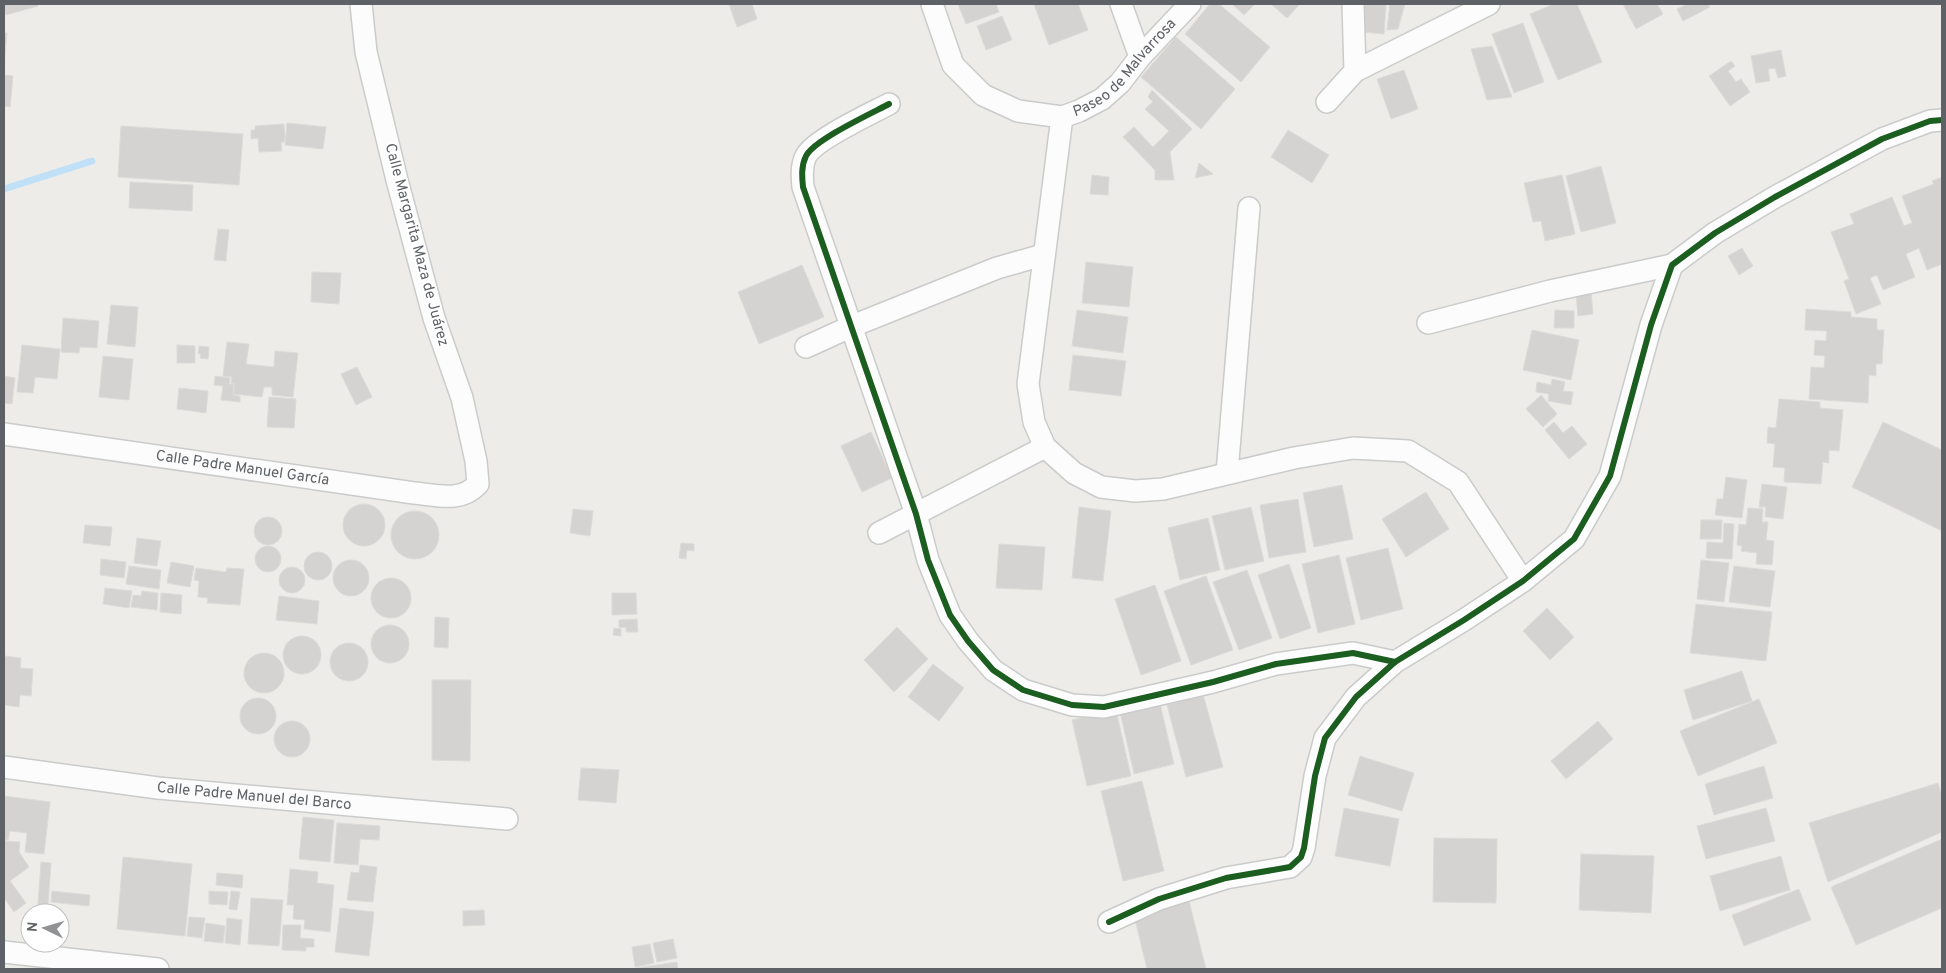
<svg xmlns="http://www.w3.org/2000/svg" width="1946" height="973" font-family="Overpass,sans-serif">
	<rect width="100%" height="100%" fill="#eeece9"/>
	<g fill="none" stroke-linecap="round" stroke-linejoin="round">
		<path stroke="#bfe0f6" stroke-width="7" d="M4 189 92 161"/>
	</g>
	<g fill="#d5d3d2" stroke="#dddbd8">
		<path d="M4 4H38V6L6 15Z"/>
		<path d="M729 4H752L757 19 737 27Z"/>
		<path d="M958 4H996L999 12 966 24Z"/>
		<path d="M1034 4H1078L1088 30 1049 45Z"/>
		<path d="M1210 4H1219L1270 47 1241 82 1185 34Z"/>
		<path d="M1232 4H1255L1244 15Z"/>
		<path d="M1271 4H1300L1287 18Z"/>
		<path d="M1364 4 1386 5 1384 34 1362 32Z"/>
		<path d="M1390 4H1405L1398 29 1387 30Z"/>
		<path d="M1554 4H1577L1602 62 1558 80 1530 14Z"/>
		<path d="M1623 4H1657L1663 14 1636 29Z"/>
		<path d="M1688 4H1708L1710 7 1683 21 1677 9Z"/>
		<path d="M1002 16 1012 40 986 50 977 26Z"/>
		<path d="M1523 23 1544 82 1514 93 1492 34Z"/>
		<path d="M4 33H7L4 65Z"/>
		<path d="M1176 37 1235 89 1201 129 1141 77Z"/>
		<path d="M1492 46 1512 97 1487 100 1471 49Z"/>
		<path d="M1781 50 1786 76 1778 78 1775 68 1768 69 1770 81 1756 83 1751 56Z"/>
		<path d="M1731 61 1735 66 1728 71 1736 82 1741 79 1750 92 1730 106 1709 76Z"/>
		<path d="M1404 70 1418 109 1391 119 1377 79Z"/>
		<path d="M4 75 13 76 10 107 4 106Z"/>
		<path d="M1152 90 1192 129 1170 152 1174 180H1155V170L1123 137 1134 127 1153 147 1169 131 1145 109 1153 102 1148 97Z"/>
		<path d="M287 123 326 127 323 149 285 145Z"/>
		<path d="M284 124 285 142H281L282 151 259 152 258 138 251 139V130H255V126Z"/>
		<path d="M121 126 243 134 239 185 118 177Z"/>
		<path d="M1288 130 1329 155 1312 183 1271 157Z"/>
		<path d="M1199 163 1213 174 1195 178Z"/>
		<path d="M1601 166 1616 223 1581 232 1566 176Z"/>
		<path d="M1092 175 1109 177 1108 195 1090 194Z"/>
		<path d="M1562 175 1575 234 1545 241 1541 221 1533 222 1524 183Z"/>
		<path d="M1942 177V264L1927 270 1919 248 1906 254 1915 277 1883 290 1877 275 1870 278 1881 304 1856 314 1844 281 1849 279 1831 232 1854 224 1850 214 1892 197 1904 226 1912 223 1902 196 1934 184 1932 181Z"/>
		<path d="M130 182 193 185 192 211 129 208Z"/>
		<path d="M218 229 229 230 226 261 214 260Z"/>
		<path d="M1742 248 1753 266 1739 275 1728 256Z"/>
		<path d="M1086 262 1133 267 1129 307 1082 303Z"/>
		<path d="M802 265 824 317 759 344 738 292Z"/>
		<path d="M312 272 341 273 339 304 311 302Z"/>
		<path d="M1591 291 1593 314 1578 316 1576 293Z"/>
		<path d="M111 305 138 307 135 347 107 344Z"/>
		<path d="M1806 309 1851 312V317L1877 319V330H1884L1882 364H1876V376L1869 375 1868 403 1809 399 1811 367 1824 368 1825 356 1814 355 1815 340 1826 341 1827 331 1805 330Z"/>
		<path d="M1077 310 1128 317 1123 353 1072 346Z"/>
		<path d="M1555 310 1574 311V328H1554Z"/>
		<path d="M63 318 99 321 97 348 80 347 79 353 61 352Z"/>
		<path d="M1532 330 1579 340 1571 380 1523 370Z"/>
		<path d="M227 342 249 344 246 364 274 367 275 351 298 353 293 397 272 395V387H264L262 397 233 394 234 384 231 383 232 377 223 376Z"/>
		<path d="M22 345 60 349 57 379 35 377 33 393 17 392Z"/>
		<path d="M177 345 195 346V363H177Z"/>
		<path d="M199 346 209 347 208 359 200 358 201 354H198Z"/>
		<path d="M1073 355 1126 361 1121 396 1069 390Z"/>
		<path d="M103 356 133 359 129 400 99 397Z"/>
		<path d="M357 367 372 397 356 405 341 374Z"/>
		<path d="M4 376 15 378 12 404 4 403Z"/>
		<path d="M215 376 230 378 229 384H234L233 395 240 396V402L221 400 223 386 214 385Z"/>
		<path d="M1552 379 1565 382 1563 391 1573 392 1571 405 1548 401 1549 394 1536 392 1537 382 1551 385Z"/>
		<path d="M179 388 208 391 206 413 177 409Z"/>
		<path d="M1541 395 1557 414 1543 427 1526 409Z"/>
		<path d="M269 397 296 399 294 428 267 427Z"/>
		<path d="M1779 399 1820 402V408L1843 410 1839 451 1829 450V463L1823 462 1821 484 1784 482 1785 468 1773 467 1775 444 1767 443 1768 427 1776 428Z"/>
		<path d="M1554 422 1563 433 1572 426 1587 444 1569 459 1545 430Z"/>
		<path d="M1883 422 1942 450V531L1852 487Z"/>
		<path d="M871 432 892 478 862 492 841 446Z"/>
		<path d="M1726 477 1747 480 1742 518 1715 515 1717 499H1723Z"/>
		<path d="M1762 484 1787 487 1783 519 1765 517 1766 507H1759Z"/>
		<path d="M1342 485 1353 539 1314 547 1303 493Z"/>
		<path d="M1426 492 1449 529 1406 557 1382 519Z"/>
		<path d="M1298 499 1306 552 1269 558 1260 505Z"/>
		<circle cx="364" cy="525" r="21"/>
		<path d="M1079 507 1111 511 1103 581 1072 578Z"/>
		<path d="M1251 507 1264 561 1225 570 1212 516Z"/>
		<path d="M1748 508 1763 509 1762 522H1768L1766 540 1774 541 1772 565 1756 564 1757 553 1741 551 1742 546 1737 545 1739 524 1746 525Z"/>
		<path d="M573 509 593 511 590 536 570 533Z"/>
		<circle cx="415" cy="535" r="24"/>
		<circle cx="268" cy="531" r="14"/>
		<path d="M1208 518 1220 570 1180 580 1168 528Z"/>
		<path d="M1701 520H1722L1721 539H1700Z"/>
		<path d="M1724 523 1734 524 1732 559 1706 558 1707 542 1723 543Z"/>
		<path d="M85 525 112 527 110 546 83 543Z"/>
		<path d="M137 538 161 541 157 566 134 563Z"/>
		<path d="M681 543 694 544V551L687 550 686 559 679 558Z"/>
		<path d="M999 544 1045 547 1042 590 996 588Z"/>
		<circle cx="268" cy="559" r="13"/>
		<path d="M1388 548 1403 609 1361 620 1346 558Z"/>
		<circle cx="318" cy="566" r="14"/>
		<path d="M1339 555 1355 624 1318 633 1302 564Z"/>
		<path d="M101 559 126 562 124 578 100 575Z"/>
		<path d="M1701 560 1729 563 1724 602 1697 599Z"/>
		<circle cx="351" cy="578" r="18"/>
		<path d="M171 562 194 566 190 587 167 583Z"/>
		<path d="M1289 564 1311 628 1280 639 1258 575Z"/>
		<path d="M129 566 161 570 159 589 126 584Z"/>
		<path d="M1734 566 1775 571 1770 607 1729 602Z"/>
		<circle cx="292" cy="580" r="13"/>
		<path d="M196 568 226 572 227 568 244 569 240 605 207 603 208 598 198 597 199 581 194 580Z"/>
		<path d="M1247 570 1272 638 1239 650 1213 582Z"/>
		<path d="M1206 576 1233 650 1191 665 1164 591Z"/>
		<circle cx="391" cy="598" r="20"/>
		<path d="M1155 585 1181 661 1141 675 1115 599Z"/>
		<path d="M105 588 132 591 129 608 103 604Z"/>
		<path d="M142 591 158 593 157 610 131 607 133 595 141 596Z"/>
		<path d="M161 593 182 595 181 614 160 612Z"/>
		<path d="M612 593H636L637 614 612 615Z"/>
		<path d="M279 596 319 601 317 624 276 620Z"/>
		<path d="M1696 604 1772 612 1766 661 1690 653Z"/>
		<path d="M1547 608 1574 637 1550 660 1523 631Z"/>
		<path d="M435 617 449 618 448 648 434 647Z"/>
		<path d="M637 619 638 632H626V627L619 628V620Z"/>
		<circle cx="390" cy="644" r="19"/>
		<path d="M897 627 928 659 894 692 864 660Z"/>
		<path d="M614 628 621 629V636L613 635Z"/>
		<circle cx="302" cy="655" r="19"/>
		<circle cx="349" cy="662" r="19"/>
		<circle cx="264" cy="673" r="20"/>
		<path d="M4 656 21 658 20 668 33 669 31 696 20 695 19 707 4 705Z"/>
		<path d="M933 664 964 688 939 721 908 697Z"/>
		<path d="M1742 671 1752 701 1693 720 1684 690Z"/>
		<path d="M432 680H471L470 761 432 760Z"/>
		<path d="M1203 694 1223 767 1186 777 1167 705Z"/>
		<circle cx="258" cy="716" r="18"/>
		<path d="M1759 699 1777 743 1698 776 1680 731Z"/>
		<path d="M1160 703 1174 764 1134 774 1120 712Z"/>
		<path d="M1116 710 1131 776 1087 786 1072 720Z"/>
		<circle cx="292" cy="739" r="18"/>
		<path d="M1598 721 1613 739 1566 779 1551 761Z"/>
		<path d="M1360 756 1414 773 1402 811 1348 795Z"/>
		<path d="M1764 766 1773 798 1714 815 1705 784Z"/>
		<path d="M581 768 619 770 616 803 578 800Z"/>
		<path d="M1142 781 1164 871 1123 881 1101 791Z"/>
		<path d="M1938 783 1942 796V832L1828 882 1809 823Z"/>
		<path d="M4 796 50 802 44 854 25 852 27 833 10 831 8 840H4Z"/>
		<path d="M1344 808 1399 819 1390 866 1335 856Z"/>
		<path d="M1766 808 1775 841 1706 859 1697 826Z"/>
		<path d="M303 817 334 820 330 862 299 859Z"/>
		<path d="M337 823 380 826 379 840 360 839 358 865 334 863Z"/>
		<path d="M1434 838 1497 839 1496 903 1433 902Z"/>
		<path d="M1942 839V908L1856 945 1831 887Z"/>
		<path d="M4 841 20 842 19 852 29 867 10 881 26 903 14 912 4 898Z"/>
		<path d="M1581 854 1654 856 1651 913 1579 910Z"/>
		<path d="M1781 856 1790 890 1720 911 1710 876Z"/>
		<path d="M123 857 192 864 185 936 117 929Z"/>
		<path d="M41 862 51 863 48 905 38 904Z"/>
		<path d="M360 865 377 867 373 902 347 900 351 872 359 873Z"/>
		<path d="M290 869 318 872 317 883 334 885 330 932 304 929 305 920 293 919 294 905H287Z"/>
		<path d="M217 873 243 875 242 888 216 885Z"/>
		<path d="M1799 889 1811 920 1744 946 1732 915Z"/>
		<path d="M52 891 90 895 89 906 51 902Z"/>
		<path d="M209 891 228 892 227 905 209 904Z"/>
		<path d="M231 891 240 892 237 910 229 909Z"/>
		<path d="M251 898 283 900 279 946 248 944Z"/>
		<path d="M1189 901 1206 969H1147L1134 915Z"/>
		<path d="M340 908 374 912 369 956 335 952Z"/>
		<path d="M484 910 485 925 463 926V911Z"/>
		<path d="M189 917 205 918 202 938 187 936Z"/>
		<path d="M227 918 242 920 240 945 225 943Z"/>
		<path d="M206 923 225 926 223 943 204 941Z"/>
		<path d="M283 925H301L300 938 314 939V947H306V951L282 950Z"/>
		<path d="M673 939 677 958 657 962 653 943Z"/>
		<path d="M650 944 654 963 635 967 632 947Z"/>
		<path d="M677 962 678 969H636V968Z"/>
	</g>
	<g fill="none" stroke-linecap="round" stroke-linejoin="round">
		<g stroke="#cacbcb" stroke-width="24">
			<g id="minor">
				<path id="s1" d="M932 4 953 65 983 95 1018 111 1062 117 1079 111 1102 99 1120 83 1140 57 1190 4"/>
				<path d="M1121 4 1140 57"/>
				<path d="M1355 71 1489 4"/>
				<path d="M1327 102 1355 71 1353 4"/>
				<path d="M889 104C870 114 814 140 806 156 801 166 802 177 803 187L916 514 928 560 950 615 968 641 993 670 1023 690 1072 705 1104 707 1213 682 1276 664 1353 653 1395 662"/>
				<path d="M1062 117 1028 384 1034 422 1045 447 1074 473 1101 487 1135 491 1163 489 1294 458 1353 448 1408 451 1458 482 1523 581"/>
				<path d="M1428 323 1550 291 1672 265"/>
				<path d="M806 347 850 327 997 268 1043 255"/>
				<path id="s2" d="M4 434 414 493C437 495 461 503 478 484L476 461 462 398 434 318 397 180 366 52 361 4"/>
				<path d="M1227 473 1249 208"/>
				<path d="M879 533 1045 447"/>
				<path id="s3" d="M4 767 158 788 507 819"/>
				<path d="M1109 922 1159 899 1226 878 1290 867 1301 857 1304 848 1315 776 1325 738 1356 697 1395 662 1464 620 1523 581 1574 539 1610 476 1651 325 1672 265 1715 233 1775 197 1882 139 1930 121 1942 120"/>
				<path d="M4 952 158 969"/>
			</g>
		</g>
		<use href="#minor" stroke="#fcfcfc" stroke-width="21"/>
		<g stroke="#fff" stroke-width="9">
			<g id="cycleway">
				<path d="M889 104C870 114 814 140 806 156 801 166 802 177 803 187L916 514 928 560 950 615 968 641 993 670 1023 690 1072 705 1104 707 1213 682 1276 664 1353 653 1395 662"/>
				<path d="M1109 922 1159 899 1226 878 1290 867 1301 857 1304 848 1315 776 1325 738 1356 697 1395 662 1464 620 1523 581 1574 539 1610 476 1651 325 1672 265 1715 233 1775 197 1882 139 1930 121 1942 120"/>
			</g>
		</g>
		<use href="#cycleway" stroke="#1b5e20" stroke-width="6"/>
	</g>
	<g text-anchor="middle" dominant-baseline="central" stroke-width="4" stroke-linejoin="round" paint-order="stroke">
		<g font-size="15" fill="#5e6266" stroke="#fff">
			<text stroke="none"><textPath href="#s1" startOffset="271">Paseo de Malvarrosa</textPath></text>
			<text transform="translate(416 245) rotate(75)">Calle Margarita Maza de Juárez</text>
			<text stroke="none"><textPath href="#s2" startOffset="241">Calle Padre Manuel García</textPath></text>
			<text stroke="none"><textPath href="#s3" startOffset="252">Calle Padre Manuel del Barco</textPath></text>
		</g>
	</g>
	<rect width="1946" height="973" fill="none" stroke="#5e6266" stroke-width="10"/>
	<g transform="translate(45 928) rotate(275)"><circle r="24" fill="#ffffff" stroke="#bfc0c2"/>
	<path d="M0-4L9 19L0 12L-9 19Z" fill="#909294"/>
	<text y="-8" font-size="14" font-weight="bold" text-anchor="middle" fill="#5e6266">N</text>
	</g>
</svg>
